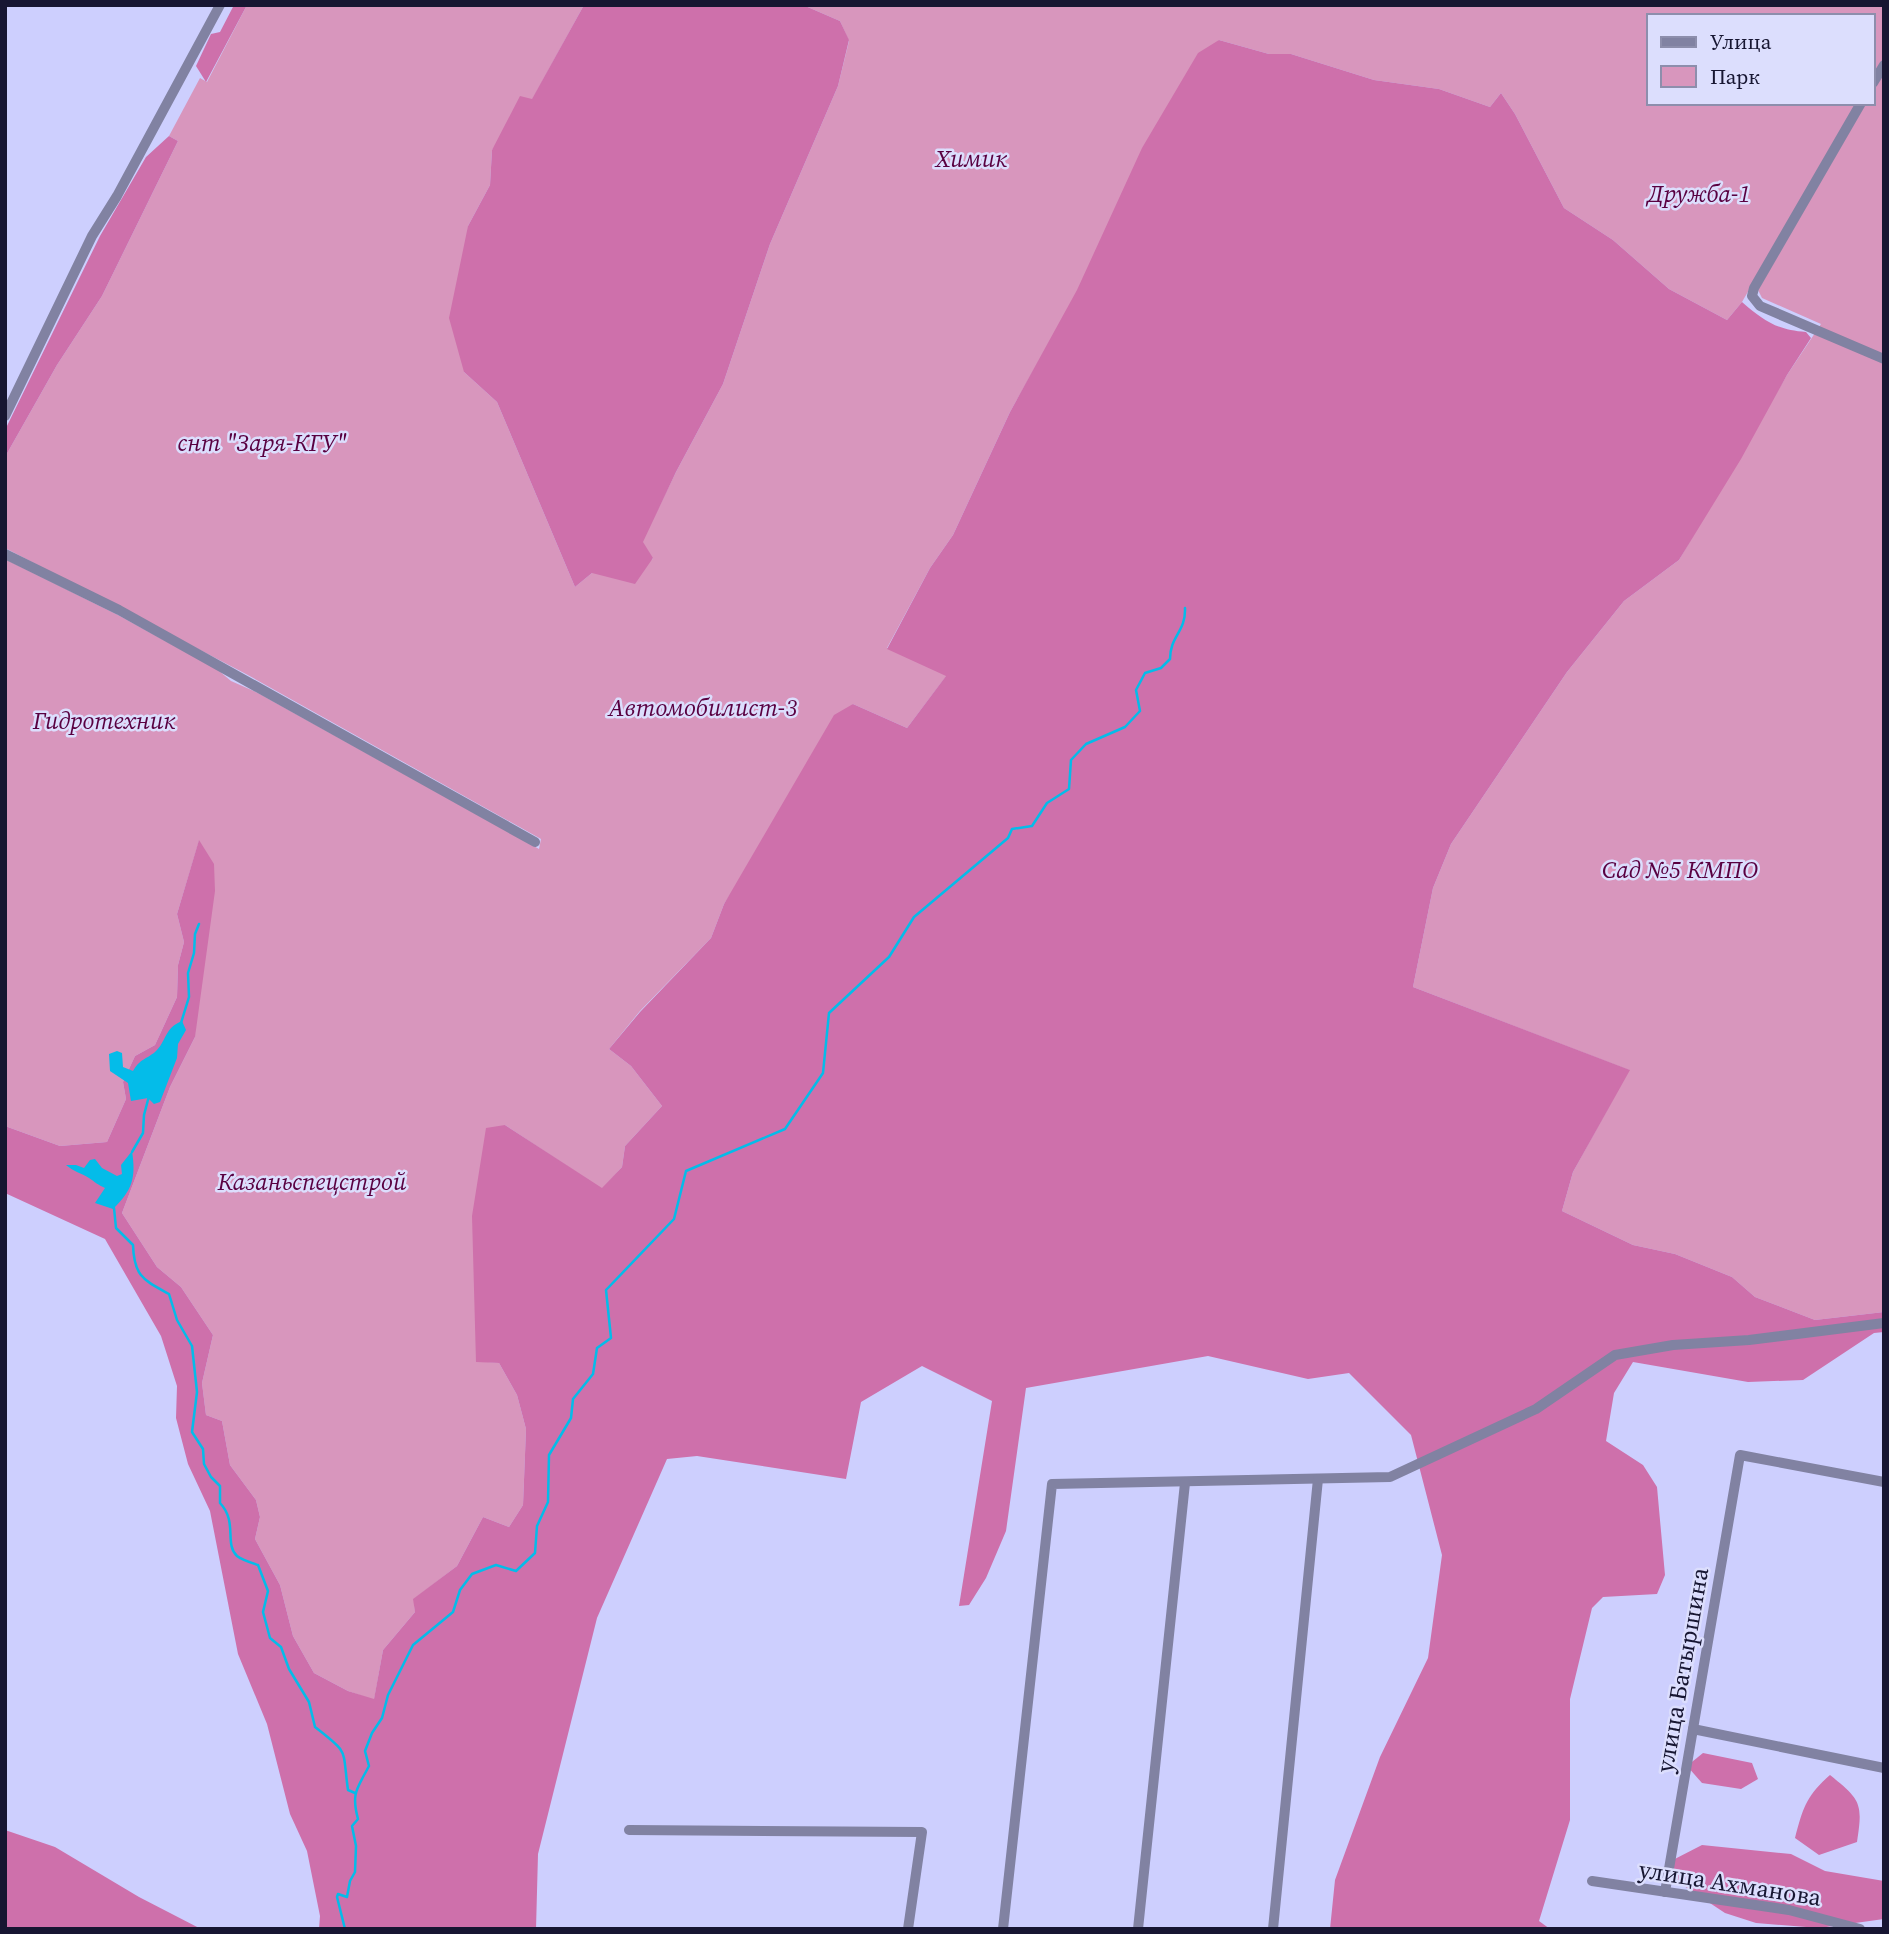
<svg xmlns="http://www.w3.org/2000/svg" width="1889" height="1934" font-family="'Source Serif 4',serif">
	<rect width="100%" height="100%" fill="#cdcffe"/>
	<g fill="#d896bd">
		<path d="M247 5H584L532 100 492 150 490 185 468 226 464 372 497 402 575 587 592 573 653 559 642 542 676 472 723 384 770 244 838 86 849 41 840 21 803 5H1884V58L1873 75V16H1649V103H1857L1742 302 1727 320 1669 289 1613 240 1564 208 1515 114 1501 93 1490 107 1439 89 1374 80 1291 54H1269L1219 40 1010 412 953 535 930 568 887 648 947 675 907 728 853 704 724 904 711 938 640 1011 609 1049 631 1066 662 1106 625 1146 622 1167 602 1189 505 1125 476 1361 499 1363 517 1395 526 1429 523 1505 509 1527 483 1517 457 1566 414 1599 415 1612 383 1650 374 1700 348 1691 314 1673 293 1636 280 1585 255 1539 260 1517 256 1500 230 1465 222 1421 206 1415 202 1383 213 1335 181 1287 157 1267 122 1213 170 1087 195 1037 199 841 177 914 184 942 178 965 177 997 155 1045 135 1056 123 1082 126 1099 107 1142 60 1146 5 1126V559L118 615 218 670 231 681 258 693 539 849 541 839 246 674 5 548V457L57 365 102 296 178 141 169 136 200 78 207 82Z"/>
		<path d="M1884 73V1312L1815 1320 1755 1297 1732 1277 1675 1254 1633 1245 1562 1211 1573 1172 1629 1070 1413 987 1433 888 1451 844 1567 672 1624 601 1679 560 1787 375 1821 324 1762 298 1758 290 1866 103H1873V90Z"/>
	</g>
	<g fill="#ce70ab">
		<path d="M234 5H247L206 82 196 66 211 34 220 32Z"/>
		<path d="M584 5H803L840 21 849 40 838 86 770 244 723 384 676 472 643 542 653 558 635 584 592 573 575 587 497 402 464 372 449 318 468 226 490 185 492 150 520 96 532 99Z"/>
		<path d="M1219 40 1269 54H1291L1374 80 1439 89 1490 107 1501 93 1515 114 1564 208 1613 240 1669 289 1727 320 1742 302C1764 321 1777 330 1806 332L1811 338 1787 375 1741 459 1679 560 1624 601 1567 672 1451 844 1433 888 1413 987 1630 1070 1573 1172 1562 1211 1633 1245 1675 1254 1732 1277 1755 1297 1815 1320 1884 1312V1332L1874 1333 1803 1380 1748 1382 1633 1362 1614 1393 1606 1441 1643 1465 1657 1487 1665 1575 1657 1594 1603 1597 1592 1608 1570 1699V1820L1539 1921 1550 1929H1330L1335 1880 1380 1757 1428 1658 1442 1555 1411 1435 1349 1373 1308 1379 1208 1356 1026 1388 1006 1531 986 1578 969 1605 959 1606 992 1401 922 1366 861 1402 846 1479 697 1456 667 1459 597 1618 538 1854 536 1929H319L320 1916 307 1851 290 1814 267 1724 238 1654 210 1511 188 1464 176 1418 177 1386 161 1336 105 1239 5 1193V1126L60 1146 107 1142 126 1099 123 1082 135 1056 155 1045 177 997 178 965 184 942 177 914 199 840 214 864 215 891 195 1037 170 1087 122 1213 157 1267 181 1287 213 1335 202 1383 206 1415 222 1421 230 1465 256 1500 260 1517 255 1539 280 1585 293 1636 314 1673 348 1691 374 1699 383 1650 415 1612 413 1599 457 1566 483 1517 509 1527 523 1505 526 1429 517 1395 499 1363 476 1362 472 1216 486 1128 505 1125 602 1188 622 1167 625 1146 662 1106 631 1066 609 1049 640 1012 711 938 724 904 834 715 853 704 907 728 946 676 887 649 930 568 953 535 1010 412 1077 290 1142 148 1198 53Z"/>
		<path d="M169 136 178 141 102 296 57 365 5 457V430L100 236 146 157Z"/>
		<path d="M1703 1753 1752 1763 1758 1779 1741 1789 1702 1783 1687 1766Z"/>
		<path d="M1830 1775C1861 1800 1863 1803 1857 1842L1819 1855 1795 1838C1803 1808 1806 1796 1830 1775Z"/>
		<path d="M5 1830 55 1847 139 1897 201 1929H5Z"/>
		<path d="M1702 1845 1791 1854 1825 1871 1884 1881V1919L1819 1928 1756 1923 1725 1913 1675 1880 1667 1863Z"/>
	</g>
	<g fill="#04bce9">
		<path d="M182 1021 186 1030 178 1044 177 1058 160 1102 154 1104 148 1098 131 1101 128 1083 110 1071 109 1054 117 1051 122 1053 123 1067 133 1071C140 1059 145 1060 155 1052 167 1041 164 1028 182 1021Z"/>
		<path d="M132 1151C136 1177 133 1190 113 1209L95 1203 105 1188C98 1185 95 1182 89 1178 81 1173 74 1172 66 1165H76L84 1168 90 1160 95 1159 102 1168 117 1176 122 1174 121 1165Z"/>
	</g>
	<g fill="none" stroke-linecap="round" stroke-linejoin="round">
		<g stroke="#04bce9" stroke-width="2.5">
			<path d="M181 1023 189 997 188 973 194 953 195 934 199 924"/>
			<path d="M132 1152 143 1133 144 1115 149 1096"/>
			<path d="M114 1208 116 1228 133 1245C134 1277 144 1280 169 1294L177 1320 192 1346 197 1392 192 1432 203 1449 204 1464 211 1477 220 1486V1503C238 1522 224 1544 237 1556 242 1560 252 1563 258 1565L268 1591 263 1612 270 1638 281 1647 289 1669 309 1702 315 1727C350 1754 342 1748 348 1790L355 1793"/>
			<path d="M345 1929 337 1897 338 1894 347 1897 350 1881 355 1872 356 1846 352 1826 358 1819C351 1793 357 1789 369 1766L365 1751 372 1733 382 1718 388 1695 413 1645 453 1612 460 1590 472 1574 496 1565 516 1571 535 1553 537 1526 548 1502 549 1455 571 1418 573 1399 593 1374 597 1348 611 1338 606 1290 674 1219 686 1171 785 1129 823 1073 829 1013 889 957 914 917 1008 838 1012 829 1032 826 1047 803 1069 789 1071 760 1086 744 1125 727 1140 711 1136 690 1145 673 1161 668 1170 659C1170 636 1186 632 1185 608"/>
		</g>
		<g stroke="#8182a2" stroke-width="10">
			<path d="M1873 83 1884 65"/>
			<path d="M1861 103 1754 288 1752 296 1760 306 1884 359"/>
			<path d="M5 416 92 236 117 196 220 5"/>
			<path d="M5 554 119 610 535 842"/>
			<path d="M1693 1729 1884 1768"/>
			<path d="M629 1830 922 1832 908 1929"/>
			<path d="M1592 1881 1789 1910 1860 1929"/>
			<path d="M1665 1892 1740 1455 1884 1482"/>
			<path d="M1003 1929 1052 1484 1390 1477 1536 1409 1615 1355 1673 1345 1749 1340 1884 1323"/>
			<path d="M1138 1929 1185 1483"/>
			<path d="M1273 1929 1318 1479"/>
		</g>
	</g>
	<g text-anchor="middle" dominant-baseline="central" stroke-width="5" stroke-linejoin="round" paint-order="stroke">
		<g font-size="24" font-style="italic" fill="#590041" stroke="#dcdefd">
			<text x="971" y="158">Химик</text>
			<text x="1699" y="193">Дружба-1</text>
			<text x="262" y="442">снт "Заря-КГУ"</text>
			<text x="703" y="707">Автомобилист-3</text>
			<text x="104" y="720">Гидротехник</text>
			<text x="1680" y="869">Сад №5 КМПО</text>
			<text x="312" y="1181">Казаньспецстрой</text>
		</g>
		<g font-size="24" fill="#171632" stroke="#dcdefd">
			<text transform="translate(1682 1670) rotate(-80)">улица Батыршина</text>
			<text transform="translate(1730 1883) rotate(9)">улица Ахманова</text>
		</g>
	</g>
	<rect width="1889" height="1934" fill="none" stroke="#171632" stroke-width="14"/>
	<rect x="1647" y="14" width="228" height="91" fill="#dcdefd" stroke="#8d8eac" stroke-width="2"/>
	<rect x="1661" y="37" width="35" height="10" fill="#8182a2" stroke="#8d8eac" stroke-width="2"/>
	<text x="1710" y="49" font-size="21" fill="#171632">Улица</text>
	<rect x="1661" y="66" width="35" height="21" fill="#d896bd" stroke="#8d8eac" stroke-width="2"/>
	<text x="1710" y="84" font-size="21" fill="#171632">Парк</text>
</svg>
